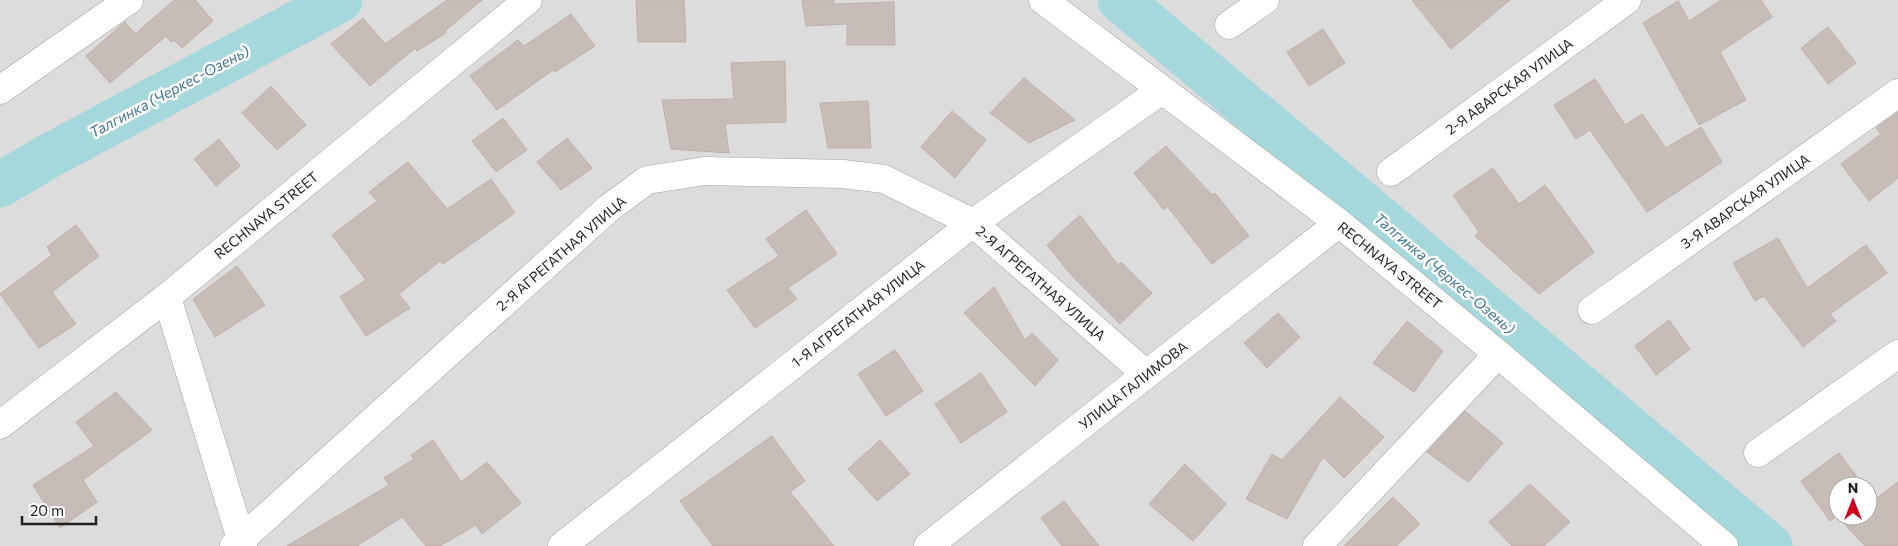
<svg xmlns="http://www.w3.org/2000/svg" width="1898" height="546" font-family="Commissioner,sans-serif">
	<rect width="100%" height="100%" fill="#efeae5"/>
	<path fill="#dddcdc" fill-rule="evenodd" d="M0 0H1898V546H0ZM1838 486H1868V516H1838Z"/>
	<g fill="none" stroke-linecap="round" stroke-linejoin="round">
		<g stroke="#a5d8dd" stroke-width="45">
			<path d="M1120 0 1770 546"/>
			<path d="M0 185 47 157 340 0"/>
		</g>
	</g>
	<g fill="#c7bcb8" stroke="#c1afa7">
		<path d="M174 0H195L213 21 182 48 174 40 171 42 166 36 110 83 86 56 125 22 135 34Z"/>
		<path d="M447 0H482L445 31 446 33 417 51 415 48 370 86 331 44 363 18 385 44Z"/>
		<path d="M636 0H684L686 42H638Z"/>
		<path d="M802 0H834V4L894 2 895 45H847V24L806 26Z"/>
		<path d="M1412 0H1510L1451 49Z"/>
		<path d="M1721 0H1761L1772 17 1720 52 1746 100 1699 125 1643 23 1678 1 1689 21Z"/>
		<path d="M571 14 595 46 555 72 553 70 497 110 470 76 518 40 524 46Z"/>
		<path d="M1828 27 1856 63 1828 84 1801 48Z"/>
		<path d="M1323 29 1345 63 1309 86 1287 52Z"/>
		<path d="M785 61 786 122 725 124 729 153 671 149 662 100 734 99 731 63Z"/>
		<path d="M1024 78 1075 120 1029 143 990 113Z"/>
		<path d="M1595 79 1625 125 1642 114 1666 148 1701 127 1722 162 1647 212 1590 130 1576 139 1554 105Z"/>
		<path d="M271 86 306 125 277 150 242 113Z"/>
		<path d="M868 101 871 148H828L820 103Z"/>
		<path d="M952 111 986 140 955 178 921 147Z"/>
		<path d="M1898 112V178L1869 201 1841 164 1881 134 1876 128Z"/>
		<path d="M503 118 527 150 496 172 472 141Z"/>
		<path d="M567 138 592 168 561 190 537 162Z"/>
		<path d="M219 139 240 166 216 186 194 159Z"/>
		<path d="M1166 146 1212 195 1215 193 1249 236 1212 264 1167 206 1164 210 1134 173Z"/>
		<path d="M408 162 447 209 491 179 515 213 443 264 440 261 399 294 410 308 366 336 340 297 366 280 332 235 377 201 369 192Z"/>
		<path d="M1493 168 1519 204 1545 185 1594 252 1539 294 1475 236 1479 232 1453 195Z"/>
		<path d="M806 210 837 254 788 288 797 299 755 328 727 290 779 256 766 239Z"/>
		<path d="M1080 215 1118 265 1121 262 1152 293 1120 324 1072 276 1047 245Z"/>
		<path d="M76 225 99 256 52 292 76 324 39 348 0 294 52 255 47 247Z"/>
		<path d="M1778 238 1807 288 1866 245 1887 273 1830 314 1836 321 1803 347 1764 296 1755 301 1733 263Z"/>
		<path d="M237 266 265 305 215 337 193 299Z"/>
		<path d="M994 287 1025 340 1032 333 1058 360 1035 386 964 313Z"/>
		<path d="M1278 313 1300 337 1267 368 1244 343Z"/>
		<path d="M1669 320 1690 349 1656 375 1635 346Z"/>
		<path d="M1407 321 1443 351 1414 392 1373 363Z"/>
		<path d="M895 350 923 391 886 416 858 374Z"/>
		<path d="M981 373 1007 412 961 443 935 404Z"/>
		<path d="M116 392 152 430 83 480 97 502 60 528 33 485 94 446 76 422Z"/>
		<path d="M1340 397 1384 437 1344 478 1323 457 1287 519 1246 499 1272 454 1282 460Z"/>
		<path d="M1465 411 1503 443 1468 482 1427 452Z"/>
		<path d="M772 436 805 481 790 492 834 546H713L680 501Z"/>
		<path d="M433 440 461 482 487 462 521 503 482 534 476 525 440 546H426L402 517 357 546H287L389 485 384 478 414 459 411 455Z"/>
		<path d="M880 440 910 474 877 501 848 469Z"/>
		<path d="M1839 453 1864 486H1838V516H1868V492L1874 500 1898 482V546H1865L1837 516 1830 521 1801 481Z"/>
		<path d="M1185 464 1226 504 1193 541 1149 504Z"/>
		<path d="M1530 484 1570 522 1544 546H1512L1489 522Z"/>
		<path d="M1393 497 1420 524 1396 546H1344Z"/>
		<path d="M1064 501 1099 546H1062L1041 518Z"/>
	</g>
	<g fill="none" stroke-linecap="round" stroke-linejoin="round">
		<g stroke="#a3a3a3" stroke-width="29">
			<g id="minor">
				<path d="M1043 0 1339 223 1498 354 1724 546"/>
				<path d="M1229 25 1265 0"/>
				<path d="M0 90 129 0"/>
				<path d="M1391 172 1627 0"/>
				<path d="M167 297 243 546"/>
				<path d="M1592 310 1898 93"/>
				<path d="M0 425 167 297 528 0"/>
				<path d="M1758 453 1898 354"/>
				<path d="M234 546 609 208 647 180 705 171 843 174 884 179 973 223 1146 374"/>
				<path d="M562 546 973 223 1162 90"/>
				<path d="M928 546 1339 223"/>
				<path d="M1317 546 1498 354"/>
			</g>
		</g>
		<use href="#minor" stroke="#fff" stroke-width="28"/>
	</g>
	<g text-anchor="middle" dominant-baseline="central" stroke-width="5" stroke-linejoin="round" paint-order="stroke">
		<g font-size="14" fill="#1f1f1f" stroke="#fff">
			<text transform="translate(1509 86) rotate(-36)">2-Я АВАРСКАЯ УЛИЦА</text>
			<text transform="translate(1745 201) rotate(-35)">3-Я АВАРСКАЯ УЛИЦА</text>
			<text transform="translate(266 215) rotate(-39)">RECHNAYA STREET</text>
			<text transform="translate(561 253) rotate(-41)">2-Я АГРЕГАТНАЯ УЛИЦА</text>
			<text transform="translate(1390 265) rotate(39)">RECHNAYA STREET</text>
			<text transform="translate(1041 283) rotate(41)">2-Я АГРЕГАТНАЯ УЛИЦА</text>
			<text transform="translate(858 313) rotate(-38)">1-Я АГРЕГАТНАЯ УЛИЦА</text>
			<text transform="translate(1133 385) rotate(-38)">УЛИЦА ГАЛИМОВА</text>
		</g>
		<g font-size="15" font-style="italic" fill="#427896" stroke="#fff">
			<text transform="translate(169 91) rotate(-28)">Талгинка (Черкес-Озень)</text>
			<text transform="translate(1445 273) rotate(40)">Талгинка (Черкес-Озень)</text>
		</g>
	</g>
	<g transform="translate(1853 501)"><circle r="24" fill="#ffffff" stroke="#a5a5a5"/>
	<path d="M0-4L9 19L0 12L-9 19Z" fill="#cd011d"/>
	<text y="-8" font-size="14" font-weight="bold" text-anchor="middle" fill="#1f1f1f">N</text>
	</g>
	<path d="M22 516v8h74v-8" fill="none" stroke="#1f1f1f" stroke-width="2.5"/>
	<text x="30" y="516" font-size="15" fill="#1f1f1f" stroke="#ffffff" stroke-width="4" paint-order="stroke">20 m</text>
</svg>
